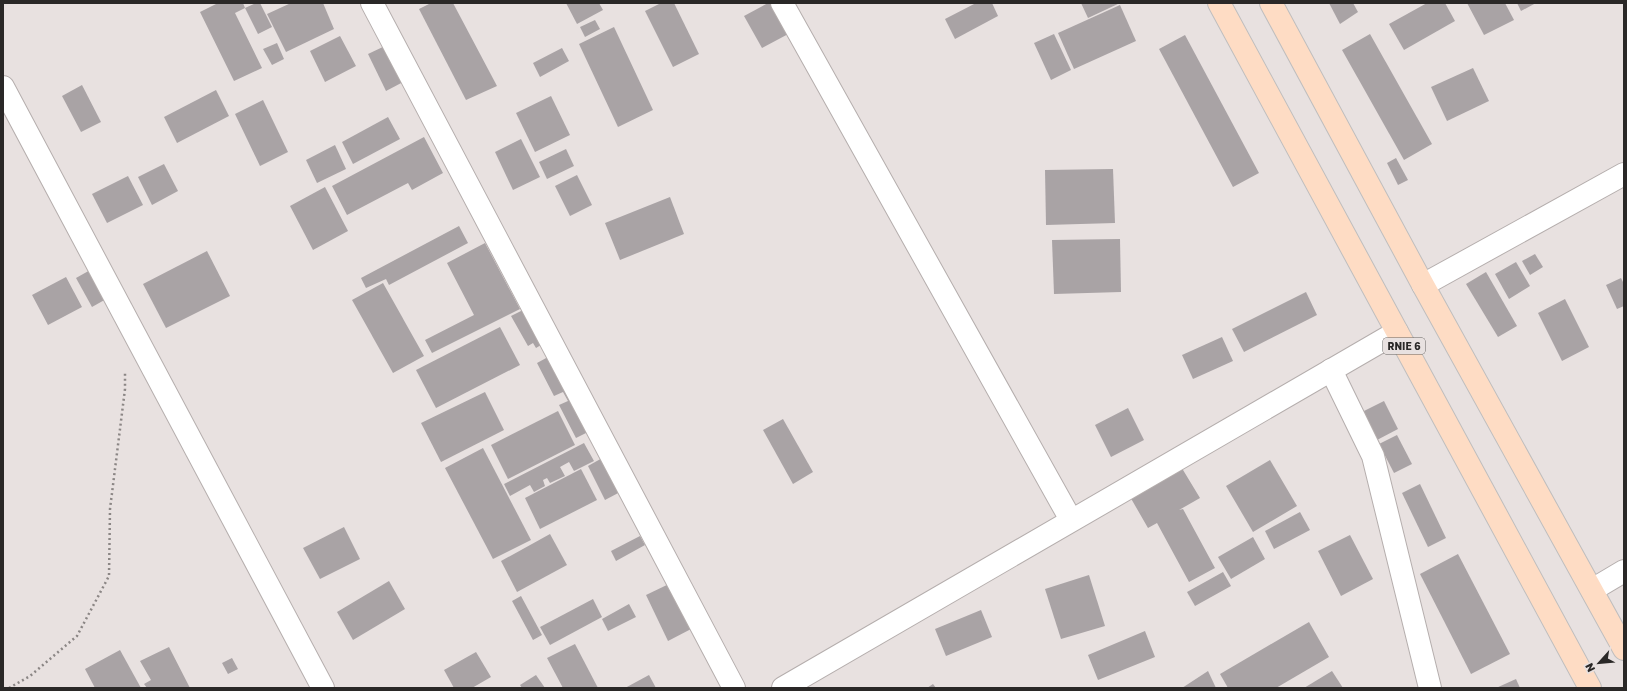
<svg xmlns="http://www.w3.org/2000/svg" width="1627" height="691" font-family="'Golos Text',sans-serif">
	<rect width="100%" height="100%" fill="#e8e1e0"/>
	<g fill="#a9a3a5">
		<path d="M218 3H243L245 8 235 13 262 68 234 81 200 12Z"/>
		<path d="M256 3H260L272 27 258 34 245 8Z"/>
		<path d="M291 3H323L334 29 286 52 267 14Z"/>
		<path d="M431 3H453L497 86 466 100 419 9Z"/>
		<path d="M566 3H599L603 10 577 24Z"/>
		<path d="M661 3H674L699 54 673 67 645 11Z"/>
		<path d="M768 3H777L792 32 762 48 744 16Z"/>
		<path d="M976 3H992L998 16 955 39 945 19Z"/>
		<path d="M1081 3H1120L1088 18Z"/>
		<path d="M1329 3H1353L1358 12 1340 24Z"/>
		<path d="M1427 3H1445L1455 21 1404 50 1389 24Z"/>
		<path d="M1467 3H1505L1514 20 1484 35Z"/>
		<path d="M1517 3H1536L1521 11Z"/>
		<path d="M1120 5 1136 41 1074 69 1058 33Z"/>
		<path d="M595 20 600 29 585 37 580 27Z"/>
		<path d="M614 27 653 110 618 127 579 44Z"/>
		<path d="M1054 34 1071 70 1051 80 1034 43Z"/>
		<path d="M1370 34 1432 144 1404 160 1342 50Z"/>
		<path d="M1185 35 1259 173 1233 187 1159 49Z"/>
		<path d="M340 36 356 66 325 82 310 51Z"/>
		<path d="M277 43 284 59 272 65 263 49Z"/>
		<path d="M387 45 405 81 386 91 368 54Z"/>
		<path d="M562 48 569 61 540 77 533 63Z"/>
		<path d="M1473 68 1489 101 1447 121 1431 87Z"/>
		<path d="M82 85 101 122 81 132 62 96Z"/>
		<path d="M216 90 229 116 177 143 164 117Z"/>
		<path d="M551 96 570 135 535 152 516 113Z"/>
		<path d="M263 100 288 152 260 166 235 114Z"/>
		<path d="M388 117 400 139 353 164 342 142Z"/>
		<path d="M424 137 443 173 412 190 408 183 347 215 332 186Z"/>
		<path d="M521 139 540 177 513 190 495 152Z"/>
		<path d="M335 145 346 169 317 183 306 160Z"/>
		<path d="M566 149 574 166 547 179 539 162Z"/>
		<path d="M1396 158 1408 180 1398 185 1387 163Z"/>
		<path d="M164 164 178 191 152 205 138 177Z"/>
		<path d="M1113 169 1115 223 1046 225 1045 170Z"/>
		<path d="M577 175 592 205 570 216 555 186Z"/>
		<path d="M128 176 143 205 107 223 92 194Z"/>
		<path d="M325 187 348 231 313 250 290 206Z"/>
		<path d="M670 197 684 234 620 260 605 223Z"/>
		<path d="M459 226 468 243 389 285 386 279 366 288 361 278Z"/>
		<path d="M1120 239 1121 292 1054 294 1052 240Z"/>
		<path d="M485 243 520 309 432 353 425 340 474 315 447 263Z"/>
		<path d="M207 251 230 296 166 328 143 284Z"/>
		<path d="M1535 254 1543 267 1530 275 1522 261Z"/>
		<path d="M1516 262 1530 286 1509 299 1495 274Z"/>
		<path d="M92 269 108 298 92 307 76 278Z"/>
		<path d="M1486 272 1517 326 1498 337 1466 284Z"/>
		<path d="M66 277 82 307 48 325 32 295Z"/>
		<path d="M1621 278 1624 284V306L1617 309 1606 285Z"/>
		<path d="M383 283 424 356 393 373 352 300Z"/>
		<path d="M1306 292 1317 315 1244 352 1232 329Z"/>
		<path d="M1565 299 1589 347 1562 361 1538 313Z"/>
		<path d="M529 307 592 430 576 438 559 405 568 401 563 392 554 396 537 363 548 357 541 345 536 348 533 343 528 346 511 316Z"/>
		<path d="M500 327 520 365 436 408 416 370Z"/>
		<path d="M1222 337 1233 361 1193 379 1182 355Z"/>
		<path d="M485 392 504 430 441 462 421 423Z"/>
		<path d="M1384 401 1398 429 1377 440 1362 412Z"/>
		<path d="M1128 408 1144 440 1111 457 1095 425Z"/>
		<path d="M558 411 575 445 508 479 491 445Z"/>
		<path d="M783 419 813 472 793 484 763 430Z"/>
		<path d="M1397 435 1412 464 1394 473 1379 444Z"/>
		<path d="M584 443 594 461 574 471 569 462 560 467 565 476 550 483 547 478 543 480 545 486 534 492 530 485 510 496 504 484Z"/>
		<path d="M483 448 531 540 493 559 445 468Z"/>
		<path d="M604 457 622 491 605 500 588 466Z"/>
		<path d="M1270 460 1297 506 1253 532 1226 486Z"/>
		<path d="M1180 465 1200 498 1179 510 1183 509 1215 568 1189 582 1157 523 1148 528 1129 495Z"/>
		<path d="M581 469 597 500 540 529 525 498Z"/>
		<path d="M1420 484 1446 538 1428 547 1402 493Z"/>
		<path d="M1300 512 1310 530 1274 549 1265 531Z"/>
		<path d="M344 527 360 559 320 579 303 548Z"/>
		<path d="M550 534 567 565 517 592 501 561Z"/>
		<path d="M1350 535 1373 579 1341 596 1318 551Z"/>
		<path d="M640 536 645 545 616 561 611 551Z"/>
		<path d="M1253 537 1265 559 1231 579 1218 557Z"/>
		<path d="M1458 554 1510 654 1471 674 1420 574Z"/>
		<path d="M1223 572 1231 586 1195 606 1187 592Z"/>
		<path d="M1089 575 1105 626 1061 639 1045 589Z"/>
		<path d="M389 581 405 609 353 640 337 612Z"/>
		<path d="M671 583 693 628 668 641 646 595Z"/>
		<path d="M521 596 542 635 533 640 512 601Z"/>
		<path d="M593 599 602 617 550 645 540 627Z"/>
		<path d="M629 604 636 617 608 631 602 619Z"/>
		<path d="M981 610 992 637 946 656 935 629Z"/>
		<path d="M1309 622 1329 657 1276 688H1228L1220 674Z"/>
		<path d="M1145 631 1155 657 1098 680 1088 655Z"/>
		<path d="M575 644 598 688H563L547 658Z"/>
		<path d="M169 647 190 688H147L144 684 151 680 140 661Z"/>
		<path d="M120 650 141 688H95L85 669Z"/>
		<path d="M476 652 491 677 472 688H454L444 670Z"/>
		<path d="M232 658 238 669 228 674 222 663Z"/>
		<path d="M1208 671 1216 688H1182Z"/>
		<path d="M1332 671 1343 688H1304Z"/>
		<path d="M536 675 545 688H522L520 685Z"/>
		<path d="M649 675 656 688H625Z"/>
		<path d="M1516 679 1520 688H1496Z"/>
		<path d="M933 684 936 688H927Z"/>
	</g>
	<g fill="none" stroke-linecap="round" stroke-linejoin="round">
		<g stroke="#b5aead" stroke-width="24">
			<g id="street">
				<path d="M372 3 734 688"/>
				<path d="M782 3 1071 520"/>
				<path d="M3 87 323 688"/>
				<path d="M1423 285 1624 174"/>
				<path d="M1331 370 1373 456 1430 688"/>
				<path d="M1592 590 1624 571"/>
				<path d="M783 688 1397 332"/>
			</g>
		</g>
		<g stroke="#bfbebe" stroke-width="24">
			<g id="primary">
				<path d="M1219 3 1590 688"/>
				<path d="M1271 3 1423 285 1624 649"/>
			</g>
		</g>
		<path stroke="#8b8685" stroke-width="2.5" stroke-dasharray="2 3" stroke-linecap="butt" d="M9 688 30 676 77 636 109 576 110 509 125 389V372"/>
		<use href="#street" stroke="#fff" stroke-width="22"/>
		<use href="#primary" stroke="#fedcc4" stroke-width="22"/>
	</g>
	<g text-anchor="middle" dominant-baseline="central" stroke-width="3" stroke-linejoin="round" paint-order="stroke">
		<rect fill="#e8e1e0" stroke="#63605e" stroke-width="1" x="1383" y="338" width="42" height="16" rx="3"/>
		<g font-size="10" font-weight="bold" fill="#2a2827">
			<text x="1404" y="346">RNIE 6</text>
		</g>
	</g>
	<rect width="1627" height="691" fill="none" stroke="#2a2827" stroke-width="8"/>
	<g transform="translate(1599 663) rotate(243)" stroke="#e8e1e0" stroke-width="3" paint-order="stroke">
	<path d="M0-3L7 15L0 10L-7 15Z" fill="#2a2827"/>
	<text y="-6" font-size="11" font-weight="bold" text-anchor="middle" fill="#2a2827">N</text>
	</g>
</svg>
